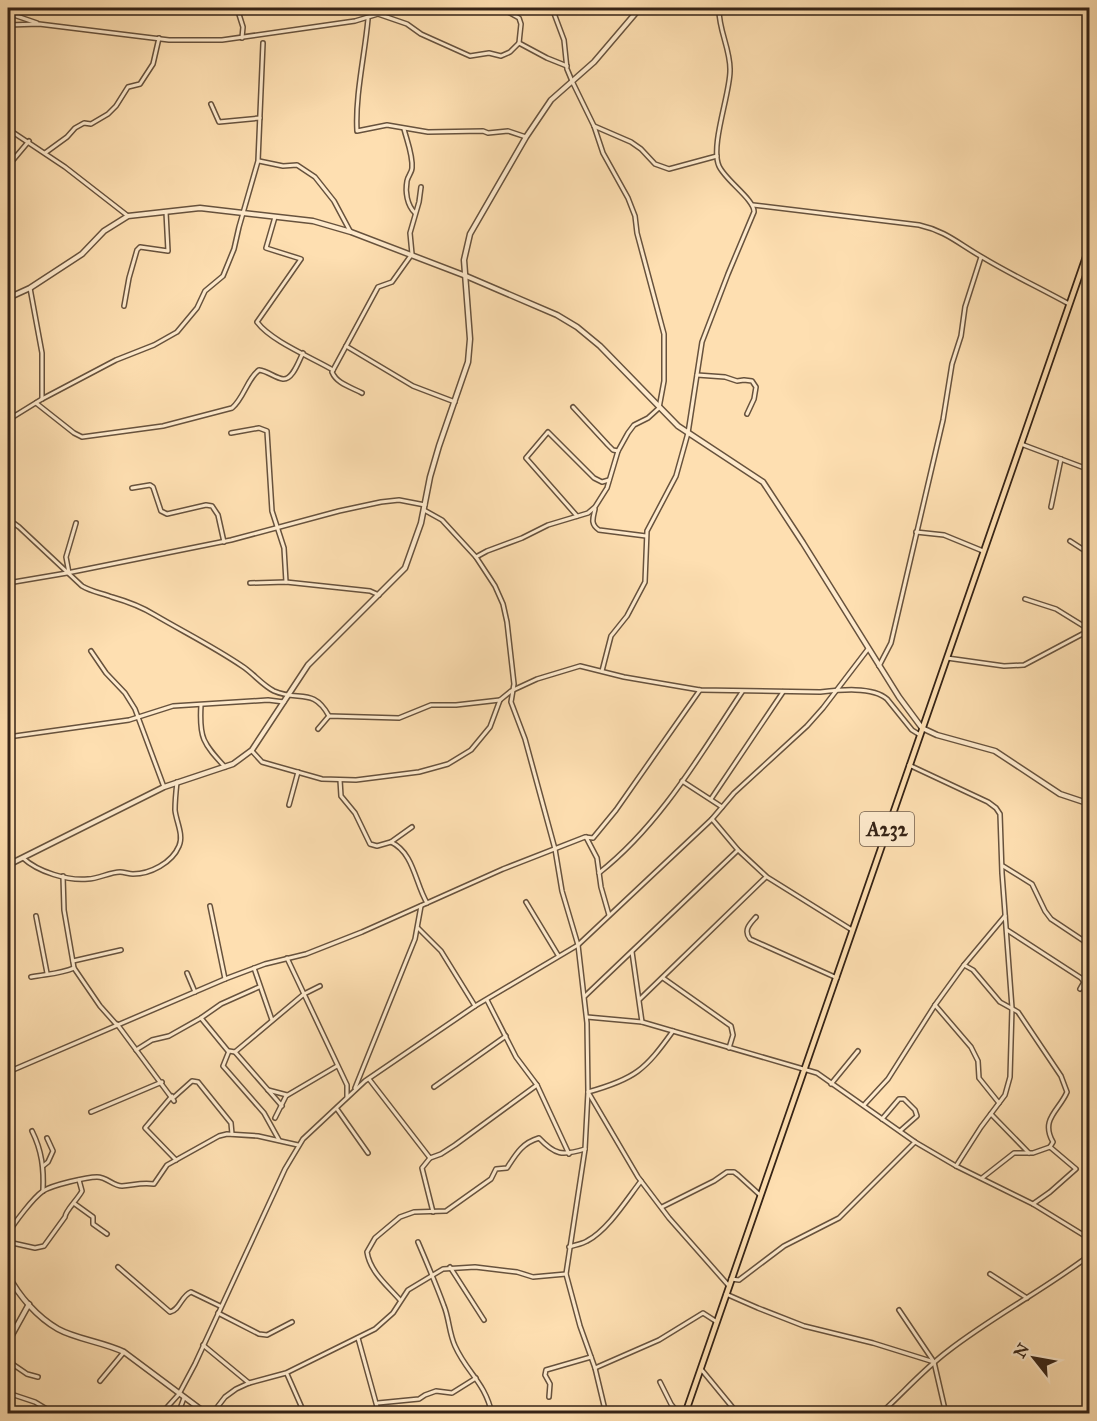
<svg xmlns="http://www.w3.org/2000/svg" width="1097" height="1421" font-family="'IM FELL Great Primer',serif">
	<rect width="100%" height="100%" fill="#fedfb1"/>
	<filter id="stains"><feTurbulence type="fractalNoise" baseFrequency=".00333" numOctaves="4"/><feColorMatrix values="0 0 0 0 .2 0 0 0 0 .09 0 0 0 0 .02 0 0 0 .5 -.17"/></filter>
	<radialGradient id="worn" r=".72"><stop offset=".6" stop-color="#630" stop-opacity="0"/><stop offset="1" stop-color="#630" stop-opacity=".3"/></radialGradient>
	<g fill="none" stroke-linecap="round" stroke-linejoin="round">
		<g stroke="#67523d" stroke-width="6">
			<g id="minor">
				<path d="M237 8 243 27 242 38"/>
				<path d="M501 8 519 18 521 24 519 43 547 58 567 66"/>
				<path d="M8 13 37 23"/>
				<path d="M378 14 407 24 421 34 470 56 489 53 501 56 510 52 519 43"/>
				<path d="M368 19C365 54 355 95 357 131L387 125 428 132 483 131 488 133 508 131 526 137"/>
				<path d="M8 25 39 24 169 40H222L355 21 378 14 386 8"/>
				<path d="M211 104 219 122 260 118"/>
				<path d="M594 126 631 142 641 149 655 164 669 169 717 156"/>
				<path d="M8 129 65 167 128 216"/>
				<path d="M404 129C407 141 413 155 412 168 412 172 408 176 407 181 405 192 407 205 415 213"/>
				<path d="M45 153 67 137 75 128 84 123 91 124 108 114 116 106 128 87 140 84 153 64 159 38"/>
				<path d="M259 161 283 166 297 165 315 177 334 201 350 231"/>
				<path d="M8 166 29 141"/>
				<path d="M753 205 919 225C946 231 959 244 982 257 1010 274 1040 288 1069 304"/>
				<path d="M275 217 266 248 301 259 257 322C271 341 311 357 333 370"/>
				<path d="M30 288 42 353V399"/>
				<path d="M124 306 129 278 137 250 140 247 168 251 166 212"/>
				<path d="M346 346 413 386 455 402"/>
				<path d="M697 375 725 377 737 381 744 380 752 381 756 387 754 399 747 414"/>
				<path d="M362 393C351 387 337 384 332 372L378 287 392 282 412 254 410 233 419 202 421 187"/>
				<path d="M36 403 74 433 82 437 163 426 232 408C244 398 247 379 259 370 268 371 275 378 283 379 293 380 299 360 303 353"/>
				<path d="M573 407 608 445 613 450 618 451"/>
				<path d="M8 420 42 399 116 360 154 345 177 332 197 308 205 291 223 276 234 249 239 227 258 161 263 43"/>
				<path d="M231 433 259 428 267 431 272 511 284 548 286 582"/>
				<path d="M1021 444 1090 470"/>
				<path d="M132 488 150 485 153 487 161 511 167 514 206 505 212 506 218 515 224 542"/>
				<path d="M1051 507 1061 459"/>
				<path d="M595 509C593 518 590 524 599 530L646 536"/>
				<path d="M424 510 442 520 476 557 495 586 503 604 507 622 514 684 511 702 525 739 555 849 562 891 578 945 587 1023 588 1092 585 1149 566 1274 580 1326 595 1368 606 1414"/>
				<path d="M577 516 526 458 548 432 594 478 602 482 609 480"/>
				<path d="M8 519 19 527 82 586C92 592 102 593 112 597 126 601 142 607 155 615 184 632 214 647 242 666 253 673 262 685 274 691 299 702 313 687 329 716"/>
				<path d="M916 532 944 535 983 551"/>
				<path d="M1070 541 1090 554"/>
				<path d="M476 557 487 551 522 538 548 525 588 513 595 507 607 488 618 451 628 433 634 425 648 418 659 408 664 381V334L637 233 635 216 628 198 603 153 594 126 572 81 567 69 564 40 552 8"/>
				<path d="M69 573 66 557 76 523"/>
				<path d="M8 583 67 573 231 540 339 511 381 502 399 500 425 505"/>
				<path d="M250 583 286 582 370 591 379 595"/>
				<path d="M1025 599 1056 609 1090 630"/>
				<path d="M91 651 106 673 125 693 135 709 164 787"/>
				<path d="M947 658 1004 666 1024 665 1090 630"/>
				<path d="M879 666 891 643 943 420 952 364 961 336 965 307 981 257"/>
				<path d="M602 671 611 636 627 616 645 582 647 531 676 476 688 433 702 342 728 274 754 212C755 200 725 180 719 166 710 146 730 94 730 71 731 50 718 29 719 8"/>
				<path d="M201 705C199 738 203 743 225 767"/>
				<path d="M318 729 329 716 399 718 431 705H456L500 700"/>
				<path d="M8 737 129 720 173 706 268 700 284 702"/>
				<path d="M252 751 262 762 322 779 356 780 419 772 448 764 471 750 490 727 500 700 511 691 537 679 580 666 624 677 700 690 820 692C838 690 873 686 887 699L912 730 920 735"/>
				<path d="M909 765 988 802 996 808 1000 814 1002 873 1012 1008 1010 1077 1005 1095 981 1127 956 1166"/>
				<path d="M340 780 341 796 355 813 370 844 377 846 391 842C414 853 415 883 427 903"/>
				<path d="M682 781 722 807"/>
				<path d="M711 799 783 692"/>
				<path d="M289 805 298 772"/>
				<path d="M712 819 738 850 767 877 852 930"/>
				<path d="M586 837 597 858 601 887 609 915"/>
				<path d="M391 842 412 827"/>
				<path d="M23 858C38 872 68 881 88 879 98 879 110 872 120 872 124 872 129 874 133 874 150 874 172 863 179 846 184 835 176 821 175 810 175 801 176 791 177 782"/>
				<path d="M1003 866 1032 884 1045 911 1051 919 1090 945"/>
				<path d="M599 873C660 825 700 755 742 692"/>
				<path d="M63 876 64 910 74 968 100 1006 116 1024"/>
				<path d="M526 902 558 955"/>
				<path d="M210 906 225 979"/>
				<path d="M36 916 47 973"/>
				<path d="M756 917C750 924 743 930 750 939L837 978"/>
				<path d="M418 928 441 951 475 1006"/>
				<path d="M1007 930 1081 978 1084 982 1080 989"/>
				<path d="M632 952 642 1022"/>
				<path d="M287 958 304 994 320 986"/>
				<path d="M73 961 121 950"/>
				<path d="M964 965 973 970 1000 1002 1018 1012 1061 1076 1067 1092C1059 1111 1040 1119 1053 1142L1050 1147"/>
				<path d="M254 968 272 1020"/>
				<path d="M187 973 195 992"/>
				<path d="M31 977C46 974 60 974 74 968"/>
				<path d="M663 978 731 1026 733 1035 729 1048"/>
				<path d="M585 996 738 850"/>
				<path d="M640 999 766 877"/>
				<path d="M487 1000 516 1057 537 1085 569 1154"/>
				<path d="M935 1005 971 1047 978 1061 979 1078 999 1103"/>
				<path d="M587 1017 642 1022 817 1073 915 1142 956 1166 1033 1204 1090 1239"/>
				<path d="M201 1018 228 1051"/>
				<path d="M117 1024 174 1101"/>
				<path d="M673 1031C645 1070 635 1079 588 1092L638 1177 669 1218 729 1286"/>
				<path d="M136 1050 152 1040 169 1036 201 1018 221 1004 259 987"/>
				<path d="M235 1052 304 994 347 1085V1097"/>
				<path d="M8 1072 225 979 265 964 306 954 362 932 503 869 585 837 593 838 616 810 700 690"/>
				<path d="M369 1079 430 1158 441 1154 455 1145 537 1085"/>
				<path d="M831 1084 858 1051"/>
				<path d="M434 1087 506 1036"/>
				<path d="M355 1088 415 939 421 906"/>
				<path d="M268 1090 287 1095"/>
				<path d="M172 1096 145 1128 176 1160"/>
				<path d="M173 1098 192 1081 198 1082 231 1123 232 1134"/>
				<path d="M864 1105 888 1079 935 1005 964 965 1005 916"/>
				<path d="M337 1109 368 1153"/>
				<path d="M91 1112 162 1082"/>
				<path d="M991 1114 1029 1153"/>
				<path d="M275 1118 286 1096 337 1066"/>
				<path d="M882 1119 899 1099H904L915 1110 917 1116 900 1131"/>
				<path d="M32 1131C42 1151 44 1169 43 1191"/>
				<path d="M279 1140 264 1113 223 1066 229 1051 235 1052 282 1106"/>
				<path d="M430 1158 422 1168 433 1212"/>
				<path d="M43 1166 48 1162 53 1151 47 1138"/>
				<path d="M982 1178 1014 1153H1033L1050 1147"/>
				<path d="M75 1204 93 1217V1224L107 1234"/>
				<path d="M1033 1204 1050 1192 1076 1169 1050 1147"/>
				<path d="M662 1207 714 1181 727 1172H734L738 1175 760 1195"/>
				<path d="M8 1234C14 1223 33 1198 43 1191 52 1185 87 1177 97 1177 107 1177 113 1186 122 1186 134 1185 142 1182 154 1184L167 1165 219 1136 227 1134 258 1136 298 1145"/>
				<path d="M8 1242 35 1248 44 1246 65 1217C65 1211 78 1199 82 1191L79 1180"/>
				<path d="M418 1242C427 1263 436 1284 444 1306 449 1318 449 1333 455 1346 467 1373 485 1382 492 1414"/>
				<path d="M569 1247C575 1245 582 1244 587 1241 608 1230 627 1199 641 1181"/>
				<path d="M118 1267 170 1312C180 1310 181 1296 191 1292L220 1306"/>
				<path d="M450 1267 484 1320"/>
				<path d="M990 1274 1027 1298"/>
				<path d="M731 1279 739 1280 784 1246 839 1218 915 1142"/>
				<path d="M726 1294 758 1308 804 1326 873 1343 934 1362"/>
				<path d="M400 1300C388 1286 370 1272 367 1252L375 1238 400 1217 414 1212 446 1211 491 1179 496 1169 507 1168C516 1154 522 1143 539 1138 555 1155 562 1156 585 1149"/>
				<path d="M899 1310 934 1362 946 1414"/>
				<path d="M218 1313 259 1334 267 1335 292 1322"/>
				<path d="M358 1338 379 1414"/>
				<path d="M203 1345 249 1383"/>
				<path d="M8 1361 27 1374 38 1377"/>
				<path d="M595 1368 659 1340 703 1313 717 1322"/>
				<path d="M701 1369 738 1414"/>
				<path d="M287 1374 302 1408"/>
				<path d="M100 1381 124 1352"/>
				<path d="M660 1382 671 1404 679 1414"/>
				<path d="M8 1393 35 1402 55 1414"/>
				<path d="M549 1397 550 1384 545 1375 546 1370 591 1357"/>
				<path d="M378 1403 419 1399 425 1395 436 1391 452 1393 476 1378"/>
				<path d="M161 1414 179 1394 195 1364 285 1169 303 1139 365 1081 475 1006 578 945 712 819 734 793 807 726 823 708 868 649"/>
				<path d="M178 1414 184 1398"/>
				<path d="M212 1414 225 1397 236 1389 249 1383 286 1373 375 1329 393 1313 408 1290 443 1269 475 1267 517 1272 533 1277 566 1274"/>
				<path d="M880 1414C903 1393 924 1369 948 1351 993 1316 1044 1290 1090 1255"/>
			</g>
		</g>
		<g stroke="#67523d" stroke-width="7">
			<g id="tertiary">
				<path d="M8 298 30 288 82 254 104 231 128 216 200 208 313 221 351 232 466 276 557 315 577 327 600 346 678 426 763 482 803 543 899 697 922 728 937 735 995 751 1060 794 1090 804"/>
				<path d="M8 865 164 787 233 764 252 750 308 665 405 568 421 523 430 477 439 446 468 362 470 339 464 260 470 234 526 137 551 100 594 62 640 8"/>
				<path d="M8 1275C19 1296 37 1317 58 1329 76 1339 103 1342 124 1352L207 1414"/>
				<path d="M8 1342 29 1304"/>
			</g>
		</g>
		<g stroke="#352316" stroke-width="8">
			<path id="primary" d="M685 1414 1090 245"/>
		</g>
		<use href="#minor" stroke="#feeacc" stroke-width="3"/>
		<use href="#tertiary" stroke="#feeacc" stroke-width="4"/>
		<use href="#primary" stroke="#fedfb1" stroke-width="4.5"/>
	</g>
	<g text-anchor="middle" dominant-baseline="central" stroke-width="6" stroke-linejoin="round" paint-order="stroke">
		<rect fill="#feeacc" stroke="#715f4d" stroke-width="1.5" x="860" y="812" width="54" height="34" rx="4.5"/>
		<g font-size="20" font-weight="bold" fill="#352316">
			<text x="887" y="829">A232</text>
		</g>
	</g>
	<rect width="1097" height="1421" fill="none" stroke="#fedfb1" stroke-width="30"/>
	<rect x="9" y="9" width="1079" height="1403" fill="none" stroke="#352316" stroke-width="3"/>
	<rect x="15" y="15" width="1067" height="1391" fill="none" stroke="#352316" stroke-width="1.5"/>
	<g transform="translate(1034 1358) rotate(301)" stroke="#feeacc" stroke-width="4.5" paint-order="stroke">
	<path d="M0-4.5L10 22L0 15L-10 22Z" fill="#352316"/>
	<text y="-9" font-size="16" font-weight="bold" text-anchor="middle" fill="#352316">N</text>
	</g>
	<rect width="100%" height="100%" filter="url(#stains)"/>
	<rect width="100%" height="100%" fill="url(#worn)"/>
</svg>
